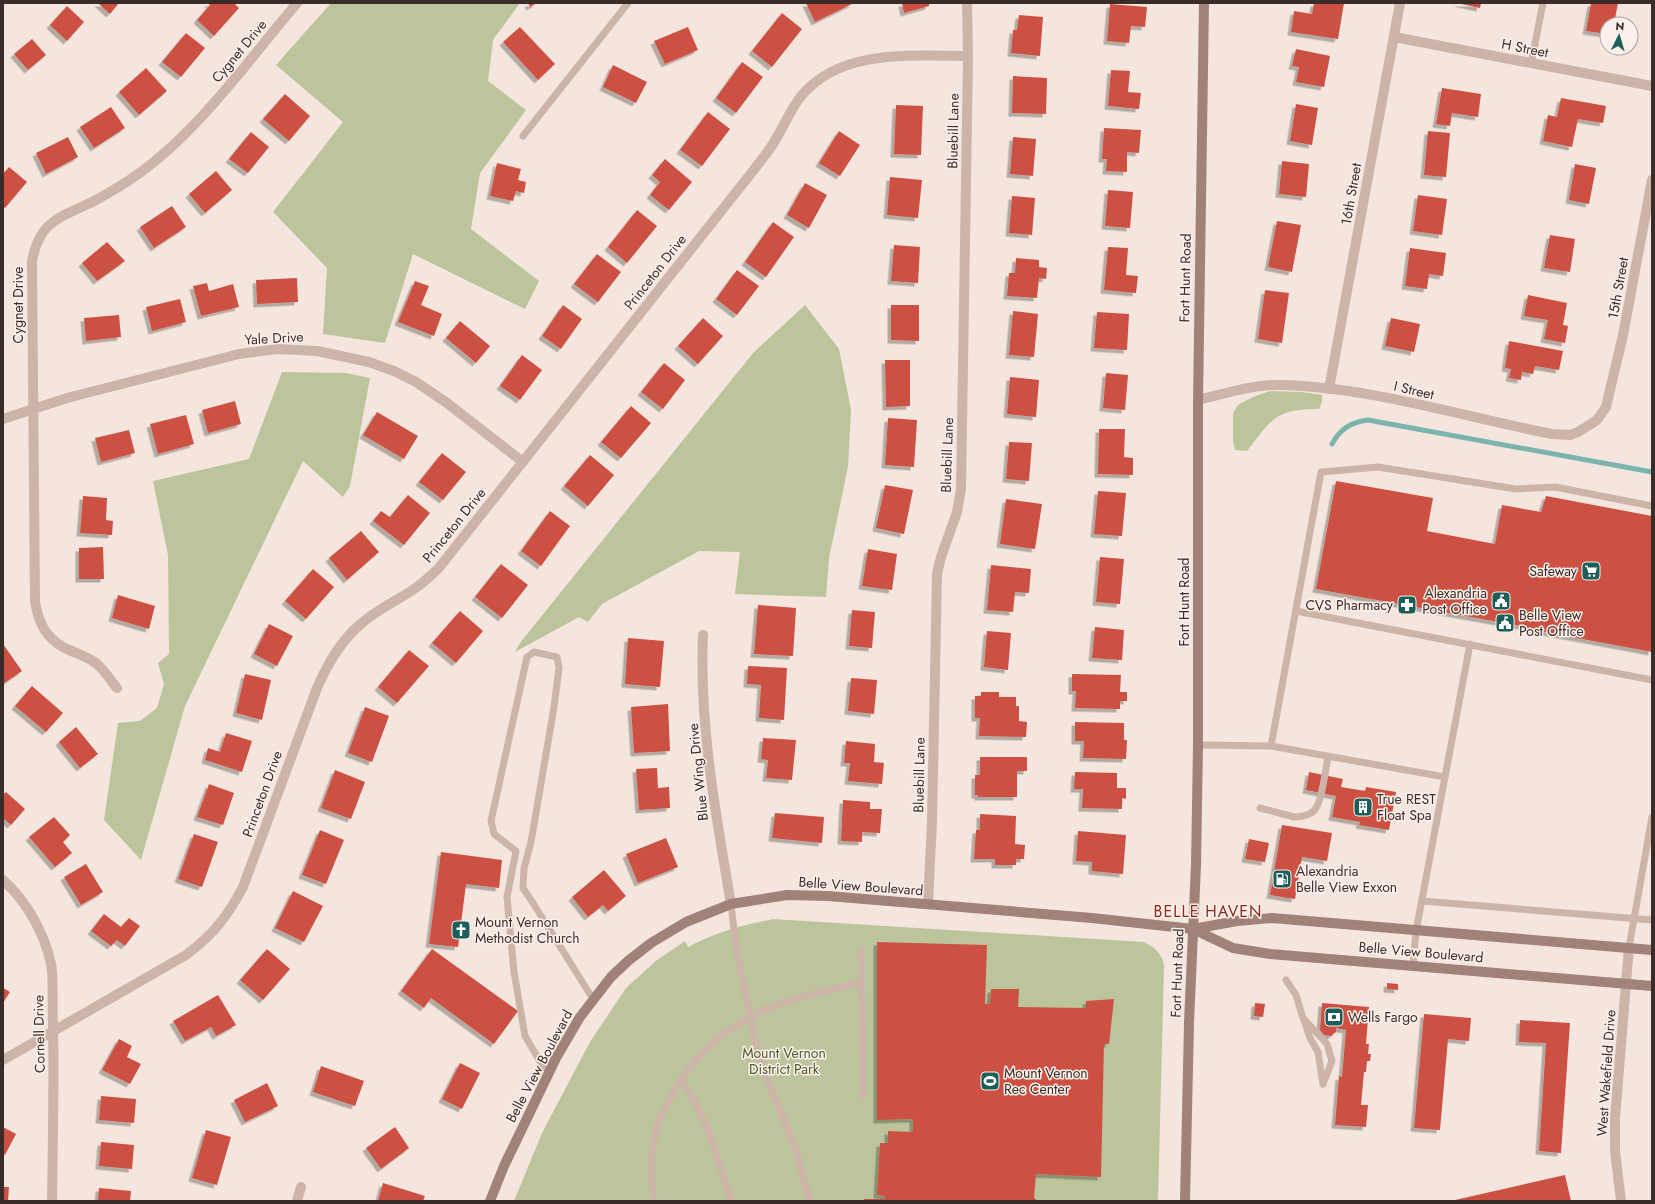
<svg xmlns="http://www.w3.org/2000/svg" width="1655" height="1204" font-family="Jost,sans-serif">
	<defs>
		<filter id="shadow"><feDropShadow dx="-3.5" dy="3.5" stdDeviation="0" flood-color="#0004"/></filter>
	</defs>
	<rect width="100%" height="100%" fill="#f4e6de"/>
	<g fill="#bcc49c">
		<path d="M331 3H520L493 40 488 81 526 110 480 173 471 229 539 281 525 309 413 254 385 343 323 334 327 268 273 212 343 122 276 65Z"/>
		<path d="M805 305 839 349 851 410 848 467 829 558 826 597 735 594 740 552 699 551 602 604 588 622 579 617 515 652 520 643 753 353Z"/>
		<path d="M282 372 346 373 370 378 350 486 343 497 303 461 185 706 141 860 104 820 118 723 140 721 157 708 164 684 158 663 169 654 168 555 153 481 249 459Z"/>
		<path d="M1270 391 1302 392 1322 395V402L1319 409C1275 409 1272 419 1247 451L1235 450 1233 441V413L1238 405 1253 397Z"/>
		<path d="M773 919 1144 942C1155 948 1161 952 1164 965L1158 1201H514L542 1133 590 1042 626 988 657 960 685 941 688 947C718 931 741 926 773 919Z"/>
	</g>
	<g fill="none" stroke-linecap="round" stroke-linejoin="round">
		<path stroke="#7bb3ad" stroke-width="5" d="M1332 444C1340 429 1351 422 1368 420L1652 472"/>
	</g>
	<g fill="#cc5143" filter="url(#shadow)">
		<path d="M98 3H119L110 14Z"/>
		<path d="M207 3H234L239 8 214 36 197 20 210 5Z"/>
		<path d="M528 3H537L530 7Z"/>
		<path d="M806 3H854L815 22Z"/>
		<path d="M902 3H929V6L904 13Z"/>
		<path d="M1314 3H1344L1338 39 1291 32 1294 11 1312 14Z"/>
		<path d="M1457 3H1481L1480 8Z"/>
		<path d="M1591 3H1618L1614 24H1607V34L1586 31Z"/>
		<path d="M1110 4 1147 7 1145 27 1131 26 1129 43 1107 41Z"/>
		<path d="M67 6 84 22 67 41 50 25Z"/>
		<path d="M782 13 802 29 772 67 752 51Z"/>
		<path d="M1019 15 1043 17 1040 56 1011 53 1013 30H1017Z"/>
		<path d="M520 27 555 64 538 80 503 42Z"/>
		<path d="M688 27 698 50 665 64 654 41Z"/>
		<path d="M186 33 205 48 181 77 162 62Z"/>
		<path d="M32 39 46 55 28 70 14 54Z"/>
		<path d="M1296 49 1330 56 1324 87 1296 82 1299 67 1292 66Z"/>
		<path d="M742 62 763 77 736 113 716 98Z"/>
		<path d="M613 65 647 82 636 103 603 87Z"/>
		<path d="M146 68 167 91 139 115 119 92Z"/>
		<path d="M1111 70 1130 71 1128 92 1141 93 1139 109 1108 106Z"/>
		<path d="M1013 76 1047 78 1046 114 1012 113Z"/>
		<path d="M1442 88 1481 94 1478 117 1452 113 1450 126 1436 124Z"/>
		<path d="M285 94 310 116 289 141 263 119Z"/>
		<path d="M1561 98 1606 106 1603 123 1578 119 1572 147 1543 141 1548 115 1557 117Z"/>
		<path d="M1296 104 1318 108 1312 145 1290 141Z"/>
		<path d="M896 105 923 106 921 155 894 154Z"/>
		<path d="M111 107 125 128 94 148 80 127Z"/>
		<path d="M708 112 730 129 702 166 680 150Z"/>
		<path d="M1104 128 1141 130 1139 153 1127 152V172L1106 171 1107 159H1102Z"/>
		<path d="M839 131 860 145 840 176 819 163Z"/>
		<path d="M1428 131 1450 133 1446 177 1424 175Z"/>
		<path d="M251 132 269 147 248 173 229 159Z"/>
		<path d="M68 137 78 157 46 174 36 153Z"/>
		<path d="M1013 137 1036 139 1033 176 1010 174Z"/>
		<path d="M665 159 692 182 669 210 650 195 660 182 652 175Z"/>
		<path d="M1282 161 1309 164 1306 197 1279 194Z"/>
		<path d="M497 163 521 169 518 180 526 182 524 193 516 191 513 201 490 196Z"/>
		<path d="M1575 164 1596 168 1589 204 1569 200Z"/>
		<path d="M9 167 27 182 5 208 3 206V174Z"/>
		<path d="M216 171 232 190 205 213 189 194Z"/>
		<path d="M890 177 922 180 918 218 887 215Z"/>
		<path d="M805 183 827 195 809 228 787 215Z"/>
		<path d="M1108 190 1133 192 1130 228 1105 226Z"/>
		<path d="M1418 195 1447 199 1442 235 1413 231Z"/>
		<path d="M1012 196 1035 198 1032 235 1009 233Z"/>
		<path d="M172 206 186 227 154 248 140 227Z"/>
		<path d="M637 210 657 226 627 263 608 247Z"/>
		<path d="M1277 221 1301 225 1292 272 1268 267Z"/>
		<path d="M773 222 794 237 766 277 745 262Z"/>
		<path d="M1550 235 1575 239 1570 272 1544 268Z"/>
		<path d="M107 242 125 261 97 281 82 263Z"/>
		<path d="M894 245 920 247 918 283 891 281Z"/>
		<path d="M1108 247 1128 248 1126 275 1138 276 1136 293 1104 290Z"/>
		<path d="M1410 248 1446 253 1443 276 1429 274 1427 289 1405 286Z"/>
		<path d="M597 254 621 272 598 302 574 284Z"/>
		<path d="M1016 258 1039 260V267L1047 268 1046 279 1039 278 1037 298 1007 296 1009 273H1015Z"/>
		<path d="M737 270 759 286 737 315 716 299Z"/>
		<path d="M297 278 298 302 257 304 256 280Z"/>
		<path d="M415 281 429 286 421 305 442 314 434 336 398 322Z"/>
		<path d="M207 283 209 291 233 284 239 307 201 316 193 286Z"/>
		<path d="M1265 290 1289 293 1282 343 1258 339Z"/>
		<path d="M1528 295 1567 303 1563 325 1568 326 1565 343 1544 339 1548 320 1524 316Z"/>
		<path d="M180 299 186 322 152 331 146 307Z"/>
		<path d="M563 305 582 319 561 349 542 336Z"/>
		<path d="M891 305H919V341L891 340Z"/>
		<path d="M1013 311 1038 314 1034 357 1009 355Z"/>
		<path d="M1097 312 1129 314 1127 350 1094 348Z"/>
		<path d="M119 315 121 337 86 341 84 318Z"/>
		<path d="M703 318 723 336 698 364 678 346Z"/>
		<path d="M1391 318 1420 324 1414 352 1385 346Z"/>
		<path d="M460 321 490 346 476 363 446 338Z"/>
		<path d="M1509 341 1563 351 1559 370 1535 366 1533 374 1522 372 1521 380 1509 378 1511 369 1505 368Z"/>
		<path d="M522 355 542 370 520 400 500 386Z"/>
		<path d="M885 360H910V406L886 407Z"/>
		<path d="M664 363 685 380 663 409 641 392Z"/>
		<path d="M1106 373 1128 375 1125 410 1103 408Z"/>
		<path d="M1010 377 1039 380 1036 417 1007 414Z"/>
		<path d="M235 401 241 424 208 433 202 410Z"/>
		<path d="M631 406 651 423 621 458 601 442Z"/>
		<path d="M377 412 418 436 404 459 363 435Z"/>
		<path d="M186 415 194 444 158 454 150 424Z"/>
		<path d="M888 418 917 420 914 467 885 465Z"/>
		<path d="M1099 429H1125L1124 457 1133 458V475L1098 474Z"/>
		<path d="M129 430 135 453 101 462 95 438Z"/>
		<path d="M1009 442 1032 443 1029 481 1006 479Z"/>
		<path d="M442 453 466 472 443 500 419 482Z"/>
		<path d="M590 455 614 475 588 506 564 486Z"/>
		<path d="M1336 481 1433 498 1427 531 1495 544 1502 505 1541 512 1546 496 1652 516V652L1529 629V628L1521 626 1316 589Z"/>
		<path d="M885 485 913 490 904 534 876 528Z"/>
		<path d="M1098 491 1126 493 1122 536 1094 534Z"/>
		<path d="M408 495 430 513 404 545 373 521 381 511 390 517Z"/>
		<path d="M83 496 107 498 106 520 113 521 112 535 80 533Z"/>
		<path d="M1006 499 1042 504 1035 549 1000 544Z"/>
		<path d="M550 511 570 526 541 566 521 551Z"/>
		<path d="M361 531 379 552 347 580 329 558Z"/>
		<path d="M103 547 104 579H79V548Z"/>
		<path d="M868 549 897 554 892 590 862 586Z"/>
		<path d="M1100 557 1124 559 1120 604 1096 602Z"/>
		<path d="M501 564 528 585 502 618 475 597Z"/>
		<path d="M991 565 1031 569 1029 593 1015 592 1013 612 987 610Z"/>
		<path d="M313 569 334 587 306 619 285 601Z"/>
		<path d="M118 595 155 606 149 629 112 618Z"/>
		<path d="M758 605 796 608 793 656 754 654Z"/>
		<path d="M852 610 875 612 872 648 849 646Z"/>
		<path d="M460 611 483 631 456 663 432 643Z"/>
		<path d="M269 624 293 636 277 666 254 654Z"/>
		<path d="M1095 627 1124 630 1122 660 1092 658Z"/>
		<path d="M987 631 1011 633 1008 670 984 667Z"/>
		<path d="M628 638 664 641 660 687 625 684Z"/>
		<path d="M3 644 22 671 3 684Z"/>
		<path d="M409 650 429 666 397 703 378 687Z"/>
		<path d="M748 666 787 668 784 720 759 718 761 685 747 684Z"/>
		<path d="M245 674 271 680 262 720 236 713Z"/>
		<path d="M1072 674 1121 675 1120 692H1127V701H1120V709L1075 708 1076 691H1072Z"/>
		<path d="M851 678 877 680 874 714 848 711Z"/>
		<path d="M32 686 63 713 46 732 15 706Z"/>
		<path d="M981 692H999V697H1016V706H1019V721L1027 722 1026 737 979 736 980 718H975V696H981Z"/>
		<path d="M668 704 670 751 634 753 631 707Z"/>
		<path d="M365 707 389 716 372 762 348 753Z"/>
		<path d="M1075 722 1124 723V740H1127L1126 759 1083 758 1084 741H1075Z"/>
		<path d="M76 727 98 754 80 768 59 742Z"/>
		<path d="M226 733 252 741 242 772 205 760 208 748 220 752Z"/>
		<path d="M763 738 796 740 792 780 766 778 768 760 761 759Z"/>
		<path d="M846 741 875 744 874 762 884 763 882 784 848 781 850 763H844Z"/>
		<path d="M980 757H1027V771H1017V797H978V795H975V775H980Z"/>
		<path d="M657 768 658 788 669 787 670 808 639 810 636 769Z"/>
		<path d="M335 770 365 782 351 819 321 808Z"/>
		<path d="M1075 772 1117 773V788H1126V799L1122 798V809L1082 808 1083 789H1074Z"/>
		<path d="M1309 772 1343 779 1341 787 1365 791 1366 787 1396 792 1389 830 1359 825 1360 822 1332 817 1336 796 1306 790Z"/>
		<path d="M209 784 234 793 223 825 197 817Z"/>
		<path d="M6 792 25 809 11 825 3 818V795Z"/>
		<path d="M843 800 870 802V809H882L880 833 862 832V842L841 841Z"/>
		<path d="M775 813 824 817 822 843 772 838Z"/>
		<path d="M980 814 1016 816 1015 844 1025 845 1024 859H1016V865H995V859H974L976 830H980Z"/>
		<path d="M54 817 70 835 63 842 72 853 55 867 29 837Z"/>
		<path d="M1282 825 1332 833 1327 861 1302 857 1295 899 1270 895Z"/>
		<path d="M320 830 344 840 326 884 302 875Z"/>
		<path d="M1078 831 1126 835 1123 874 1092 871V862L1076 861Z"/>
		<path d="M194 834 218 842 202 887 178 879Z"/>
		<path d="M666 838 678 867 638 883 626 854Z"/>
		<path d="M1249 839 1269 843 1265 862 1245 859Z"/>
		<path d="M441 852 502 860 499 888 466 884 458 947 429 944Z"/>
		<path d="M86 864 103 892 81 905 64 877Z"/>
		<path d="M604 870 626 896 608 911 603 905 588 917 572 897Z"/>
		<path d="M293 891 323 906 304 942 275 928Z"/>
		<path d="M104 914 121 927 129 918 140 926 125 946 117 940 111 946 91 931Z"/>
		<path d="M877 942 987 945 985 1004H990L991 989H1019L1018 1007 1086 1008V1001L1114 999 1109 1044H1104L1101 1177 1036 1174 1034 1198 1038 1201H864V1199H885V1196L877 1195 880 1143H888V1131L913 1132V1119L877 1120Z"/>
		<path d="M267 949 290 969 263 1000 240 980Z"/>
		<path d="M432 949 518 1011 494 1044 431 998 424 1008 401 991Z"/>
		<path d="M1387 983 1398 984V990L1387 989Z"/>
		<path d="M3 988 10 992 3 1003Z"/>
		<path d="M218 995 236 1025 216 1036 211 1027 185 1041 173 1021Z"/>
		<path d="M1255 1003 1265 1004 1263 1017 1254 1016Z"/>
		<path d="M1322 1003 1369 1007 1366 1044H1369L1368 1054H1371L1370 1061H1367L1366 1072H1364L1361 1105H1368L1366 1127 1335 1125 1339 1076 1342 1077 1346 1030 1336 1028V1032L1331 1036 1324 1035 1320 1030Z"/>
		<path d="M1424 1014 1471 1018 1469 1041 1448 1039 1440 1130 1414 1128Z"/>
		<path d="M1520 1020 1570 1023 1561 1153 1539 1151 1546 1043 1519 1042Z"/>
		<path d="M119 1039 132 1046 127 1057 141 1064 130 1084 102 1070Z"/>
		<path d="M460 1063 480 1073 462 1109 442 1099Z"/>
		<path d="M321 1066 364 1081 355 1106 313 1092Z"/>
		<path d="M267 1083 278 1106 245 1122 234 1100Z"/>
		<path d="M101 1096 136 1099 134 1123 99 1120Z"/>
		<path d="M3 1127 16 1134 5 1155 3 1154Z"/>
		<path d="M395 1127 409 1148 381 1169 366 1148Z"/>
		<path d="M206 1130 231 1137 217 1185 192 1178Z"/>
		<path d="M101 1142 134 1145 132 1169 99 1166Z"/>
		<path d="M1565 1175 1571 1201H1455V1200Z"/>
		<path d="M383 1183 425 1196 423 1201H378Z"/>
		<path d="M3 1187H9L8 1201H3Z"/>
		<path d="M99 1188 131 1191 130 1201H98Z"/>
	</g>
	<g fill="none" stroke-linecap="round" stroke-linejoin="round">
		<g stroke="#cdb4a8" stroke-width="7">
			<path d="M1531 64 1543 3"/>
			<path d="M523 136 628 3"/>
			<path d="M1296 611 1652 680"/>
			<path d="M1198 745 1271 746 1445 777"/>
			<path d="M1271 746 1321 472 1378 467 1516 489 1555 487 1652 506"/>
			<path d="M1260 808 1294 817C1301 817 1312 815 1316 808 1322 800 1326 768 1328 756"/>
			<path d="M1422 901 1652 920"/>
			<path d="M731 904 736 947 756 1044 763 1068 796 1150 810 1201"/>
			<path d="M1629 947 1652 817"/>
			<path d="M861 951 863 1096"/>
			<path d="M1413 966 1416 931 1470 644"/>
			<path d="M1286 980 1296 995 1303 1018 1327 1044 1332 1061 1323 1084"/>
			<path d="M1304 1020 1310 1038 1318 1052 1323 1084"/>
			<path d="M548 1075 525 1036 514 972 507 897 516 851 494 834 491 821 527 657 534 652 557 657 559 668 554 707 531 842 524 868 523 888 533 903 593 999"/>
			<path d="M681 1079 696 1104 710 1134 731 1201"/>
			<path d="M654 1201C651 1179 650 1157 655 1135 657 1124 662 1114 667 1104 690 1059 726 1024 774 1006 802 996 832 989 861 983"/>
		</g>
		<g stroke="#cdb4a8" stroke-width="10">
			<path d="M1394 37 1652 86"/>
			<path d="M1329 389 1400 3"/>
			<path d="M1198 400C1224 394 1253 384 1281 385 1371 387 1464 417 1552 434L1570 435 1578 432 1597 420 1606 407 1623 335 1652 180"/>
			<path d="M3 419 67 398 239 354 278 349 317 351 369 362 394 371 416 382 447 403 523 462"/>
			<path d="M703 635C699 725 716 815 731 904"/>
			<path d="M117 688C111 681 105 671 97 664 87 656 74 653 63 647 45 637 38 621 35 601L32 262C39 220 60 218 94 201 106 195 117 188 128 181 193 139 247 62 297 3"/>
			<path d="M3 880C27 902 44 932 51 964 54 979 52 1007 53 1024 54 1083 53 1142 52 1201"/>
			<path d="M928 904 932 821 937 574 941 557 957 512 961 489 968 56 967 3"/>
			<path d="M3 1060 186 955C214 934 227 917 243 887L317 688C328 663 341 640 362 623 379 608 399 600 417 587 424 582 431 575 438 569L756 167C762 159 769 151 774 142 784 127 790 109 802 95 842 48 913 56 968 56"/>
			<path d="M297 1201 301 1187"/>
			<path d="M1621 1201 1615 1151V1118L1629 947"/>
		</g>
		<g stroke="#a18279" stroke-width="10">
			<path d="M1193 929 1233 948 1270 954 1652 986"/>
			<path d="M490 1201 504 1166 556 1058 580 1017 611 977 628 961 651 943 686 922 731 904 787 895 828 896 1092 918 1193 929 1237 921 1272 918 1652 950"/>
			<path d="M1185 1201 1189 1023 1196 865 1198 745V400L1204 3"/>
		</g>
	</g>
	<defs>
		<g id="supermarket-square" transform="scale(1)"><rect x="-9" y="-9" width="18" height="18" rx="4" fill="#1c5e59" stroke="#fbf1ea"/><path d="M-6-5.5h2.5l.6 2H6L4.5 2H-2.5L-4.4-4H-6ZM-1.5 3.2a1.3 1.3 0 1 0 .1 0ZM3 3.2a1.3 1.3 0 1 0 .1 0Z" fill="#fff"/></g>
		<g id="civic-square" transform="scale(1)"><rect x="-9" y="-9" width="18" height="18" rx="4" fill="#1c5e59" stroke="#fbf1ea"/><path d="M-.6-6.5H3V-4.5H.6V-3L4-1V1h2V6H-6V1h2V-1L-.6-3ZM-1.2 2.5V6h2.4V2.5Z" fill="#fff"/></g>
		<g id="pharmacy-square" transform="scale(1)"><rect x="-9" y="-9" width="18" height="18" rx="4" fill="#1c5e59" stroke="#fbf1ea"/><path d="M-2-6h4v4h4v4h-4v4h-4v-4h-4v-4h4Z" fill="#fff"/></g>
		<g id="building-square" transform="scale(1)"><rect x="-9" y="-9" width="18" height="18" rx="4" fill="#1c5e59" stroke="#fbf1ea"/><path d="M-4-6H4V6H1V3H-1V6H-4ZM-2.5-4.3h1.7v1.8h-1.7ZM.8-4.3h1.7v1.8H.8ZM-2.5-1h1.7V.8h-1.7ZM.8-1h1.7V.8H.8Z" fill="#fff"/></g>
		<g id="fuel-square" transform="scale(1)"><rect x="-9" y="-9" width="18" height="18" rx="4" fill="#1c5e59" stroke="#fbf1ea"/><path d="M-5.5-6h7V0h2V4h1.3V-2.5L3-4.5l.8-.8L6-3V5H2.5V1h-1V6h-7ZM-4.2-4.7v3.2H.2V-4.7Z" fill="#fff"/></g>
		<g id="church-square" transform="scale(1)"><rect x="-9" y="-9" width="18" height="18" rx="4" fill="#1c5e59" stroke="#fbf1ea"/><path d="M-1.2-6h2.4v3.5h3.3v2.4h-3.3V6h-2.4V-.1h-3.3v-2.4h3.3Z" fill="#fff"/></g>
		<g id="bank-square" transform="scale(1)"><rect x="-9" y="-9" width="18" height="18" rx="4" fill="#1c5e59" stroke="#fbf1ea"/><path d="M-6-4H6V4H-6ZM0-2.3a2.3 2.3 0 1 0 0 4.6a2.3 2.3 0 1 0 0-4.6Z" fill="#fff"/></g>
		<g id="stadium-square" transform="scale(1)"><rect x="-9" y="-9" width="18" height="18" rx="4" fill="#1c5e59" stroke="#fbf1ea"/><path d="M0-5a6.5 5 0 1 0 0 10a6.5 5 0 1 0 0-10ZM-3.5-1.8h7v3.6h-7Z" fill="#fff"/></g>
	</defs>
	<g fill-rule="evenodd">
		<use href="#supermarket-square" x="1591" y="571"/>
		<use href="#civic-square" x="1501" y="601"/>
		<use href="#pharmacy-square" x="1407" y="605"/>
		<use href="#civic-square" x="1505" y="623"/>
		<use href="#building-square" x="1363" y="807"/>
		<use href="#fuel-square" x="1282" y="879"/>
		<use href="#church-square" x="461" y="930"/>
		<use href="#bank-square" x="1334" y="1017"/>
		<use href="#stadium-square" x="990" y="1081"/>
	</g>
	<g text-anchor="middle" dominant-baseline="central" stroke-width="3" stroke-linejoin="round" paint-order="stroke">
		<g font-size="14" fill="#3a2c29" stroke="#fbf1ea">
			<text transform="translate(1525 48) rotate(11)">H Street</text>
			<text transform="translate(239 51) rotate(-50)">Cygnet Drive</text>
			<text transform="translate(953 131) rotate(-89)">Bluebill Lane</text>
			<text transform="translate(1351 194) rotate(-80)">16th Street</text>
			<text transform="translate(655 272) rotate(-52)">Princeton Drive</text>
			<text transform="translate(1185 278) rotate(-89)">Fort Hunt Road</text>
			<text transform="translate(1618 288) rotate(-80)">15th Street</text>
			<text transform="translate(18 305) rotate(-90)">Cygnet Drive</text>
			<text transform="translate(274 338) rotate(-3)">Yale Drive</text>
			<text transform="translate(1414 390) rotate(13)">I Street</text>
			<text transform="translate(947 455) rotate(-88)">Bluebill Lane</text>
			<text transform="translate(454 525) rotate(-51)">Princeton Drive</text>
			<text transform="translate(1184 602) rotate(-90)">Fort Hunt Road</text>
			<text transform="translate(698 772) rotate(-96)">Blue Wing Drive</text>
			<text transform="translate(919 775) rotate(-89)">Bluebill Lane</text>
			<text transform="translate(262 794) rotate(-70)">Princeton Drive</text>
			<text transform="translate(861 886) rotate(4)">Belle View Boulevard</text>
			<text transform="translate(1421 952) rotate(5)">Belle View Boulevard</text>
			<text transform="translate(1177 973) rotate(-88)">Fort Hunt Road</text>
			<text transform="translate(39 1034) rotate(-91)">Cornell Drive</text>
			<text transform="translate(539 1066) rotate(-62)">Belle View Boulevard</text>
			<text transform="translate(1606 1073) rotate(-86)">West Wakefield Drive</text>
		</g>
		<g font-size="14" fill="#3a2c29" stroke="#fbf1ea" text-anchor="start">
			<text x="1577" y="571" text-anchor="end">Safeway</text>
			<text x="1487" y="593" text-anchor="end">Alexandria<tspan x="1487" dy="16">Post Office</tspan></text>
			<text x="1393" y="605" text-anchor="end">CVS Pharmacy</text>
			<text x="1519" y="615">Belle View<tspan x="1519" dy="16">Post Office</tspan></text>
			<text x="1377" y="799">True REST<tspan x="1377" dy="16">Float Spa</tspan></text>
			<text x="1296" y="871">Alexandria<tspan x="1296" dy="16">Belle View Exxon</tspan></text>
			<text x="475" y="922">Mount Vernon<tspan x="475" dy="16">Methodist Church</tspan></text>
			<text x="1348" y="1017">Wells Fargo</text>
			<text x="1004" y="1073">Mount Vernon<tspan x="1004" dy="16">Rec Center</tspan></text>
		</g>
		<g font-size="14" fill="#4f592b" stroke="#fbf1ea">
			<text x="784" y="1053">Mount Vernon<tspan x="784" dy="16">District Park</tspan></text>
		</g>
		<g font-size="16" letter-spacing="1" fill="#8d281d" stroke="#fbf1ea">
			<text x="1208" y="911">BELLE HAVEN</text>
		</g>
	</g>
	<rect width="1655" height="1204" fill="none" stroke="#3a2c29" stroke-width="8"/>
	<g transform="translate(1619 36) rotate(5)"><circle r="19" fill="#fbf1ea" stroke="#aea29d"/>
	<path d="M0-3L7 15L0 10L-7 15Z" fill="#1c5e59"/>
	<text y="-6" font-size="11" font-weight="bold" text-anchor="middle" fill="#3a2c29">N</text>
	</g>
</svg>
